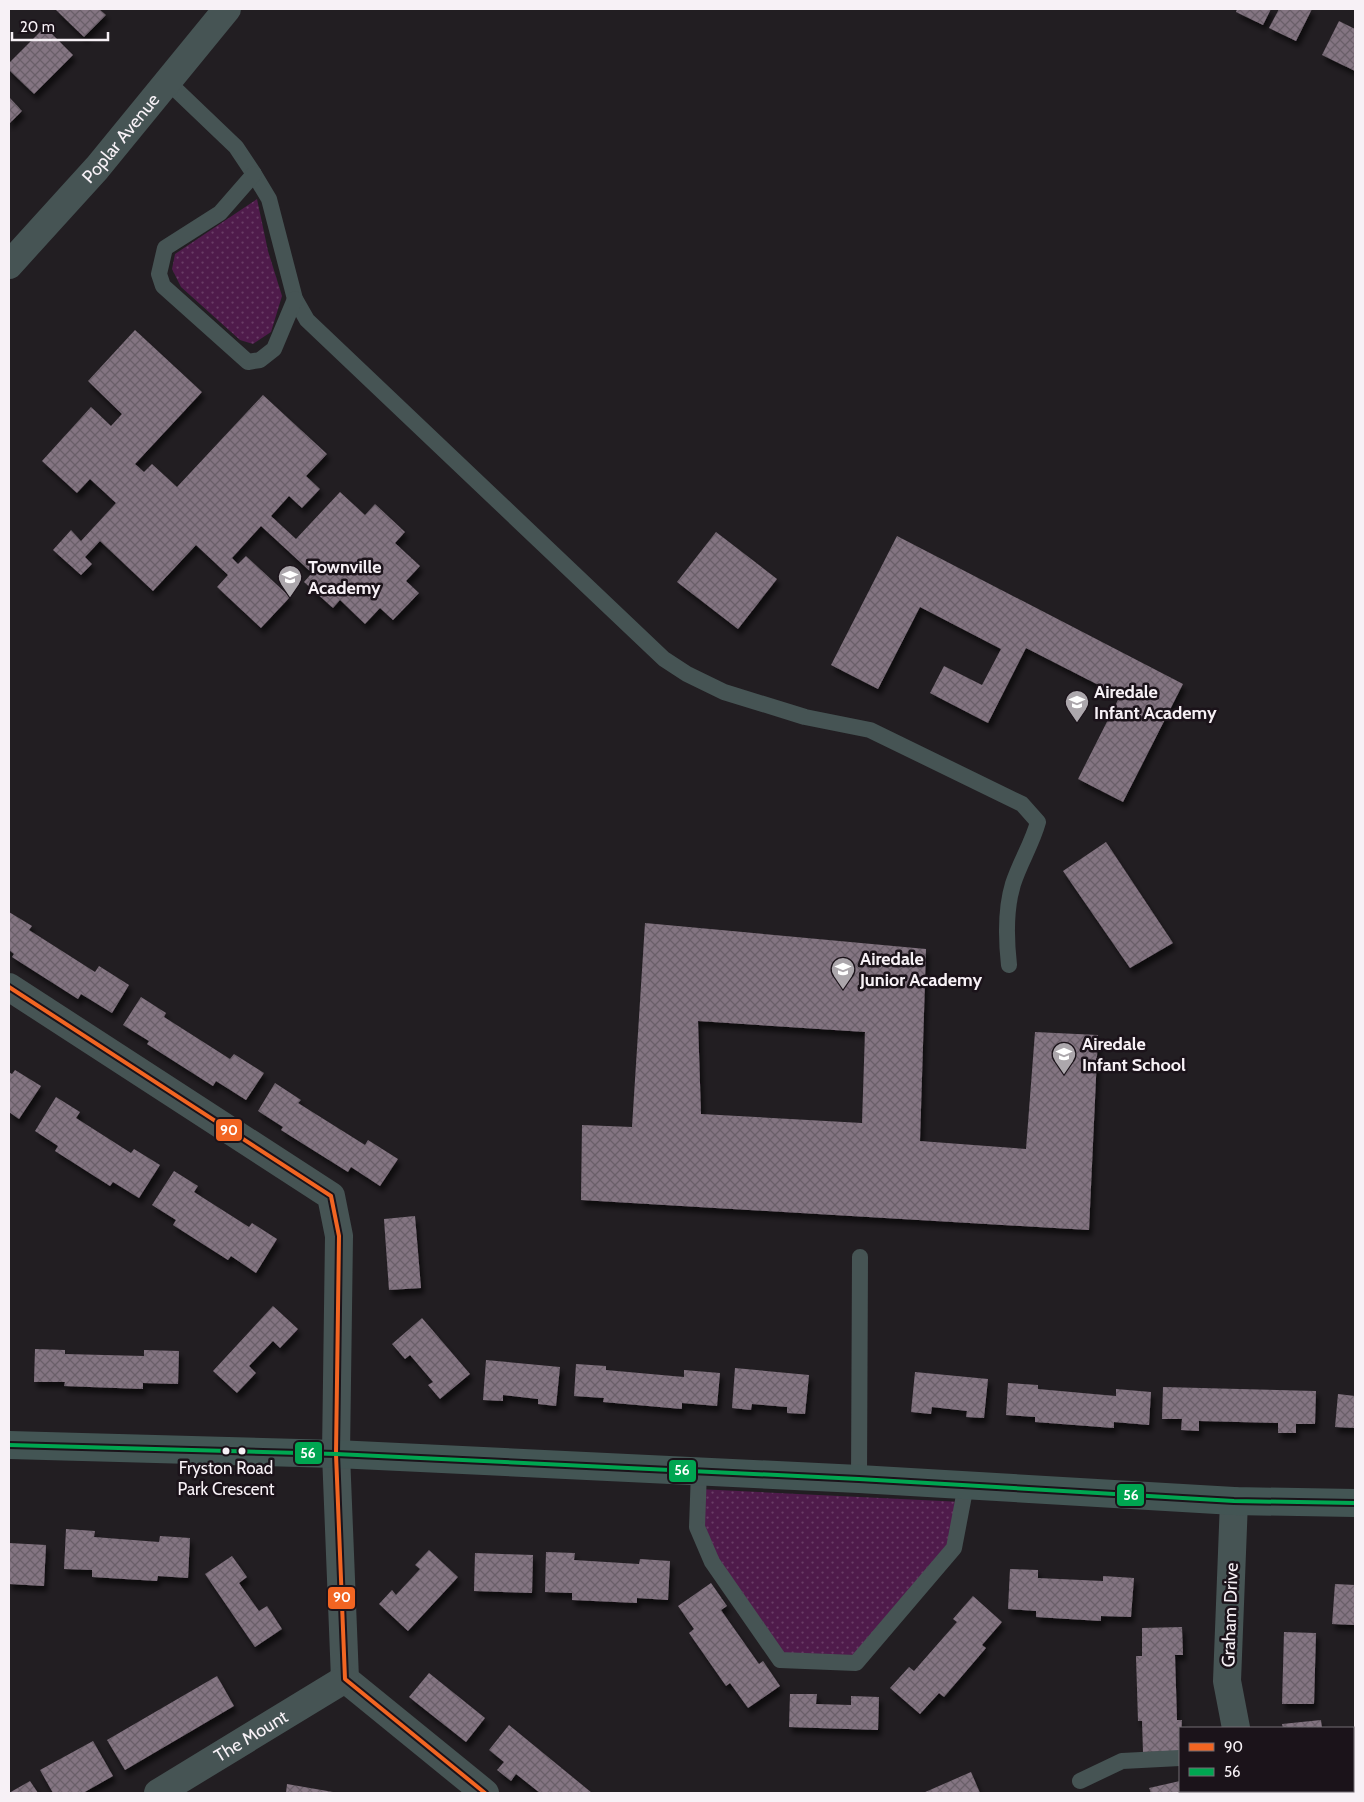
<svg xmlns="http://www.w3.org/2000/svg" width="1364" height="1802" font-family="Cabin,sans-serif">
	<defs>
		<pattern id="grass-dots" width="8" height="8" patternUnits="userSpaceOnUse" patternTransform="scale(1.25)"><rect width="8" height="8" fill="#4f1b4b"/><path d="M2 2h.1M6 6h.1" fill="none" stroke="#693d66" stroke-width="1.8" stroke-linecap="round"/></pattern>
		<pattern id="building-cross-hatch" width="8" height="8" patternUnits="userSpaceOnUse" patternTransform="scale(1.25)"><rect width="8" height="8" fill="#847482"/><path d="M0 0l8 8M0 8l8-8" fill="none" stroke="#6a6069"/></pattern>
		<filter id="shadow"><feDropShadow dx="3" dy="5.5" stdDeviation="2.5" flood-color="#0009"/></filter>
	</defs>
	<rect width="100%" height="100%" fill="#221e22"/>
	<g fill="url(#grass-dots)">
		<path d="M257 199 268 251 282 296 271 332 253 344 240 340 181 287 172 269 175 254Z"/>
		<path d="M698 1489 963 1502 954 1548 856 1663 780 1660 712 1562Z"/>
	</g>
	<g fill="url(#building-cross-hatch)" fill-rule="evenodd" filter="url(#shadow)">
		<path d="M58 9H99L106 15 84 37 56 10Z"/>
		<path d="M1237 9H1271L1263 25 1236 12Z"/>
		<path d="M1279 9H1312L1296 41 1269 28Z"/>
		<path d="M1339 21 1355 29V71L1322 55Z"/>
		<path d="M45 27 73 55 34 94 9 70V63Z"/>
		<path d="M9 97 22 111 9 124Z"/>
		<path d="M135 330 202 392 135 464 144 472 152 464 177 487 263 395 327 454 306 476 320 489 302 508 289 496 271 516 296 539 340 492 365 515 375 504 405 532 395 543 420 566 406 581 419 593 393 620 380 608 365 624 340 600 333 608 304 582 312 573 261 526 232 558 238 564 246 556 290 597 261 628 217 587 228 575 196 545 153 591 100 541 85 557 92 564 81 575 53 550 71 530 81 541 116 503 90 479 77 493 42 461 91 407 111 426 122 414 88 381Z"/>
		<path d="M716 532 777 579 738 629 677 582Z"/>
		<path d="M897 536 1183 684 1123 802 1078 779 1120 696 1026 648 988 723 930 693 944 666 982 685 1001 649 920 607 878 689 831 665Z"/>
		<path d="M1106 842 1173 943 1130 968 1063 871Z"/>
		<path d="M9 912 32 926 29 930 95 972 99 966 129 985 112 1013 81 994 78 999 12 957 14 954 9 950Z"/>
		<path d="M645 923 926 949 920 1141 1026 1149 1035 1032 1098 1035 1089 1230 581 1200 582 1125 632 1127ZM698 1021 865 1032 862 1123 701 1114Z"/>
		<path d="M141 997 166 1013 164 1017 230 1059 234 1054 264 1073 246 1100 216 1081 213 1086 147 1044 149 1041 123 1025Z"/>
		<path d="M15 1070 41 1086 19 1119 9 1112V1072L12 1074Z"/>
		<path d="M275 1083 301 1100 298 1103 365 1145 368 1140 398 1159 380 1186 351 1167 348 1172 281 1130 283 1127 258 1111Z"/>
		<path d="M56 1097 80 1112 76 1118 131 1153 134 1149 160 1165 139 1198 113 1182 110 1186 55 1151 58 1146 35 1131Z"/>
		<path d="M174 1171 198 1186 194 1192 249 1227 252 1223 277 1239 256 1273 231 1256 228 1260 173 1225 176 1220 152 1205Z"/>
		<path d="M415 1216 421 1288 389 1290 384 1219Z"/>
		<path d="M273 1306 298 1329 280 1348 273 1341 249 1366 256 1373 237 1393 213 1371Z"/>
		<path d="M422 1318 470 1374 440 1399 428 1385 433 1382 410 1355 405 1359 392 1344Z"/>
		<path d="M35 1349 65 1350V1354L144 1356V1350L179 1351 178 1384 143 1383V1389L64 1386 65 1382H34Z"/>
		<path d="M486 1360 560 1367 556 1406 538 1404V1399L503 1395V1401L483 1400Z"/>
		<path d="M576 1364 606 1366V1370L684 1377V1370L720 1373 717 1406 682 1403V1409L603 1402 604 1398 574 1396Z"/>
		<path d="M735 1368 809 1375 805 1414 787 1413V1407L752 1404 751 1410 732 1408Z"/>
		<path d="M915 1372 988 1379 984 1418 966 1417 967 1411 932 1407 931 1414 911 1412Z"/>
		<path d="M1008 1383 1038 1385V1389L1116 1396V1389L1151 1392 1149 1425 1114 1422V1428L1035 1422V1417L1006 1415Z"/>
		<path d="M1163 1387 1316 1391 1315 1424H1296V1433H1278V1423L1199 1421V1431L1181 1430 1182 1419H1162Z"/>
		<path d="M1338 1394 1355 1396V1428L1335 1427Z"/>
		<path d="M66 1529 95 1531 94 1537 159 1542 160 1536 190 1538 188 1578 158 1576 157 1581 92 1577V1570L64 1569Z"/>
		<path d="M9 1543 46 1545 44 1586 9 1584Z"/>
		<path d="M429 1550 458 1577 408 1631 379 1604 392 1590 396 1595 420 1569 415 1565Z"/>
		<path d="M546 1552 575 1553 574 1560 639 1564 640 1559 670 1561 668 1600 637 1598V1603L572 1600V1593L545 1592Z"/>
		<path d="M475 1553 533 1555 532 1593 474 1591Z"/>
		<path d="M232 1556 247 1577 239 1583 259 1611 267 1606 282 1629 255 1647 205 1574Z"/>
		<path d="M1010 1569 1038 1570V1578L1103 1581V1576L1134 1578 1131 1617 1101 1616V1621L1036 1617V1611L1008 1609Z"/>
		<path d="M711 1583 727 1606 721 1610 759 1664 763 1661 780 1686 748 1708 730 1683 726 1686 689 1633 694 1629 678 1606Z"/>
		<path d="M1335 1584 1355 1585V1625L1332 1624Z"/>
		<path d="M973 1596 1002 1622 982 1645 986 1648 944 1697 939 1693 920 1714 890 1688 909 1667 914 1671 957 1622 953 1619Z"/>
		<path d="M1182 1627 1183 1655H1175L1177 1720H1182L1180 1751 1143 1752 1142 1721H1138L1136 1656H1142V1628Z"/>
		<path d="M1284 1632 1316 1633 1314 1704H1282Z"/>
		<path d="M429 1673 485 1718 466 1742 409 1697Z"/>
		<path d="M217 1676 234 1706 125 1770 107 1740Z"/>
		<path d="M790 1694H817L816 1704 851 1705V1696L879 1697 878 1730 789 1727Z"/>
		<path d="M1321 1720 1322 1728H1283L1282 1724Z"/>
		<path d="M509 1725 592 1793H540L516 1774 511 1781 497 1770 504 1762 489 1750Z"/>
		<path d="M93 1741 113 1776 83 1793H53L40 1770Z"/>
		<path d="M971 1772 980 1793H923Z"/>
		<path d="M30 1781 38 1793H9Z"/>
		<path d="M1180 1781V1791H1189V1793H1151L1149 1788Z"/>
		<path d="M287 1784 333 1792V1793H286Z"/>
		<rect x="1290" y="1791" width="40" height="2"/>
	</g>
	<g fill="none" stroke-linecap="round" stroke-linejoin="round">
		<g stroke="#465454" stroke-width="16">
			<path d="M168 82 236 147 254 174 269 199 295 299 307 320 664 659 687 674 724 692 805 717 870 730 1022 804 1038 822C1032 844 1020 862 1013 884 1005 910 1006 938 1009 965"/>
			<path d="M254 174 220 213 165 248 159 274 163 286 248 362 260 360 274 349 295 299"/>
			<path d="M699 1471 697 1527 712 1562 780 1660 856 1663 954 1548 966 1485"/>
			<path d="M859 1479 860 1257"/>
			<path d="M1080 1781 1122 1761 1180 1758"/>
		</g>
		<g stroke="#465454" stroke-width="28">
			<path id="s1" d="M9 265 97 168 227 9"/>
			<path d="M9 987 331 1196 339 1236 336 1454 345 1679 485 1793"/>
			<path d="M1234 1501 1227 1681 1236 1728"/>
			<path d="M1248 1791 1249 1793"/>
			<path id="s2" d="M158 1793 345 1679"/>
		</g>
		<path stroke="#435554" stroke-width="28" d="M9 1445 336 1454 859 1479 1234 1501 1355 1503"/>
		<g stroke="#1b131a" stroke-width="8">
			<path id="bus-1" d="M9 987 331 1196 339 1236 336 1454 345 1679 485 1793"/>
		</g>
		<g stroke="#1b131a" stroke-width="8">
			<path id="bus-2" d="M9 1445 336 1454 859 1479 1234 1501 1355 1503"/>
		</g>
		<use href="#bus-1" stroke="#f26522" stroke-width="4"/>
		<use href="#bus-2" stroke="#00a651" stroke-width="4"/>
	</g>
	<defs>
		<g id="school-pin" transform="scale(1.25)"><path d="M0 17L-7.5 6A9.5 9.5 0 1 1 7.5 6Z" fill="#aca7ac" stroke="#1b131a"/><path d="M0-5L7-2L0 1L-7-2ZM-4 1L0 2.5L4 1V4Q0 6-4 4Z" fill="#fff"/></g>
	</defs>
	<g fill-rule="evenodd">
		<use href="#school-pin" x="290" y="577"/>
		<use href="#school-pin" x="1077" y="702"/>
		<use href="#school-pin" x="843" y="969"/>
		<use href="#school-pin" x="1064" y="1054"/>
	</g>
	<g fill="#f7f1f6" stroke="#1b131a" stroke-width="2">
		<circle cx="226" cy="1451" r="4.5"/>
		<circle cx="242" cy="1451" r="4.5"/>
	</g>
	<g text-anchor="middle" dominant-baseline="central" stroke-width="5" stroke-linejoin="round" paint-order="stroke">
		<g font-size="17" fill="#f7f1f6" stroke="#1b131a">
			<text x="226" y="1468">Fryston Road<tspan x="226" dy="21">Park Crescent</tspan></text>
		</g>
		<g font-size="18" fill="#f7f1f6" stroke="#1b131a">
			<text stroke="none"><textPath href="#s1" startOffset="169">Poplar Avenue</textPath></text>
			<text transform="translate(1230 1615) rotate(-88)">Graham Drive</text>
			<text stroke="none"><textPath href="#s2" startOffset="109">The Mount</textPath></text>
		</g>
		<g font-size="18" font-weight="bold" fill="#f7f1f6" stroke="#1b131a" text-anchor="start">
			<text x="308" y="567">Townville<tspan x="308" dy="21">Academy</tspan></text>
			<text x="1094" y="692">Airedale<tspan x="1094" dy="21">Infant Academy</tspan></text>
			<text x="860" y="959">Airedale<tspan x="860" dy="21">Junior Academy</tspan></text>
			<text x="1082" y="1044">Airedale<tspan x="1082" dy="21">Infant School</tspan></text>
		</g>
	</g>
	<g stroke="#1b131a" stroke-width="2">
		<rect x="215" y="1118" width="28" height="24" rx="5" fill="#f26522"/>
		<rect x="294" y="1441" width="29" height="24" rx="5" fill="#00a651"/>
		<rect x="668" y="1459" width="29" height="24" rx="5" fill="#00a651"/>
		<rect x="1116" y="1483" width="29" height="24" rx="5" fill="#00a651"/>
		<rect x="327" y="1586" width="29" height="24" rx="5" fill="#f26522"/>
	</g>
	<g font-size="14" text-anchor="middle" font-weight="bold" fill="#fff">
		<text x="229" y="1135">90</text>
		<text x="308" y="1458">56</text>
		<text x="682" y="1475">56</text>
		<text x="1131" y="1500">56</text>
		<text x="342" y="1602">90</text>
	</g>
	<rect width="1364" height="1802" fill="none" stroke="#f7f1f6" stroke-width="20"/>
	<rect x="1179" y="1727" width="175" height="65" fill="#1b131a" stroke="#736c72"/>
	<rect x="1189" y="1743" width="25" height="8" fill="#f26522" stroke="#736c72"/>
	<text x="1224" y="1752" font-size="15" fill="#f7f1f6">90</text>
	<rect x="1189" y="1768" width="25" height="8" fill="#00a651" stroke="#736c72"/>
	<text x="1224" y="1777" font-size="15" fill="#f7f1f6">56</text>
	<path d="M12 32v8h96v-8" fill="none" stroke="#f7f1f6" stroke-width="2.5"/>
	<text x="20" y="32" font-size="15" fill="#f7f1f6" stroke="#1b131a" stroke-width="4" paint-order="stroke">20 m</text>
</svg>
